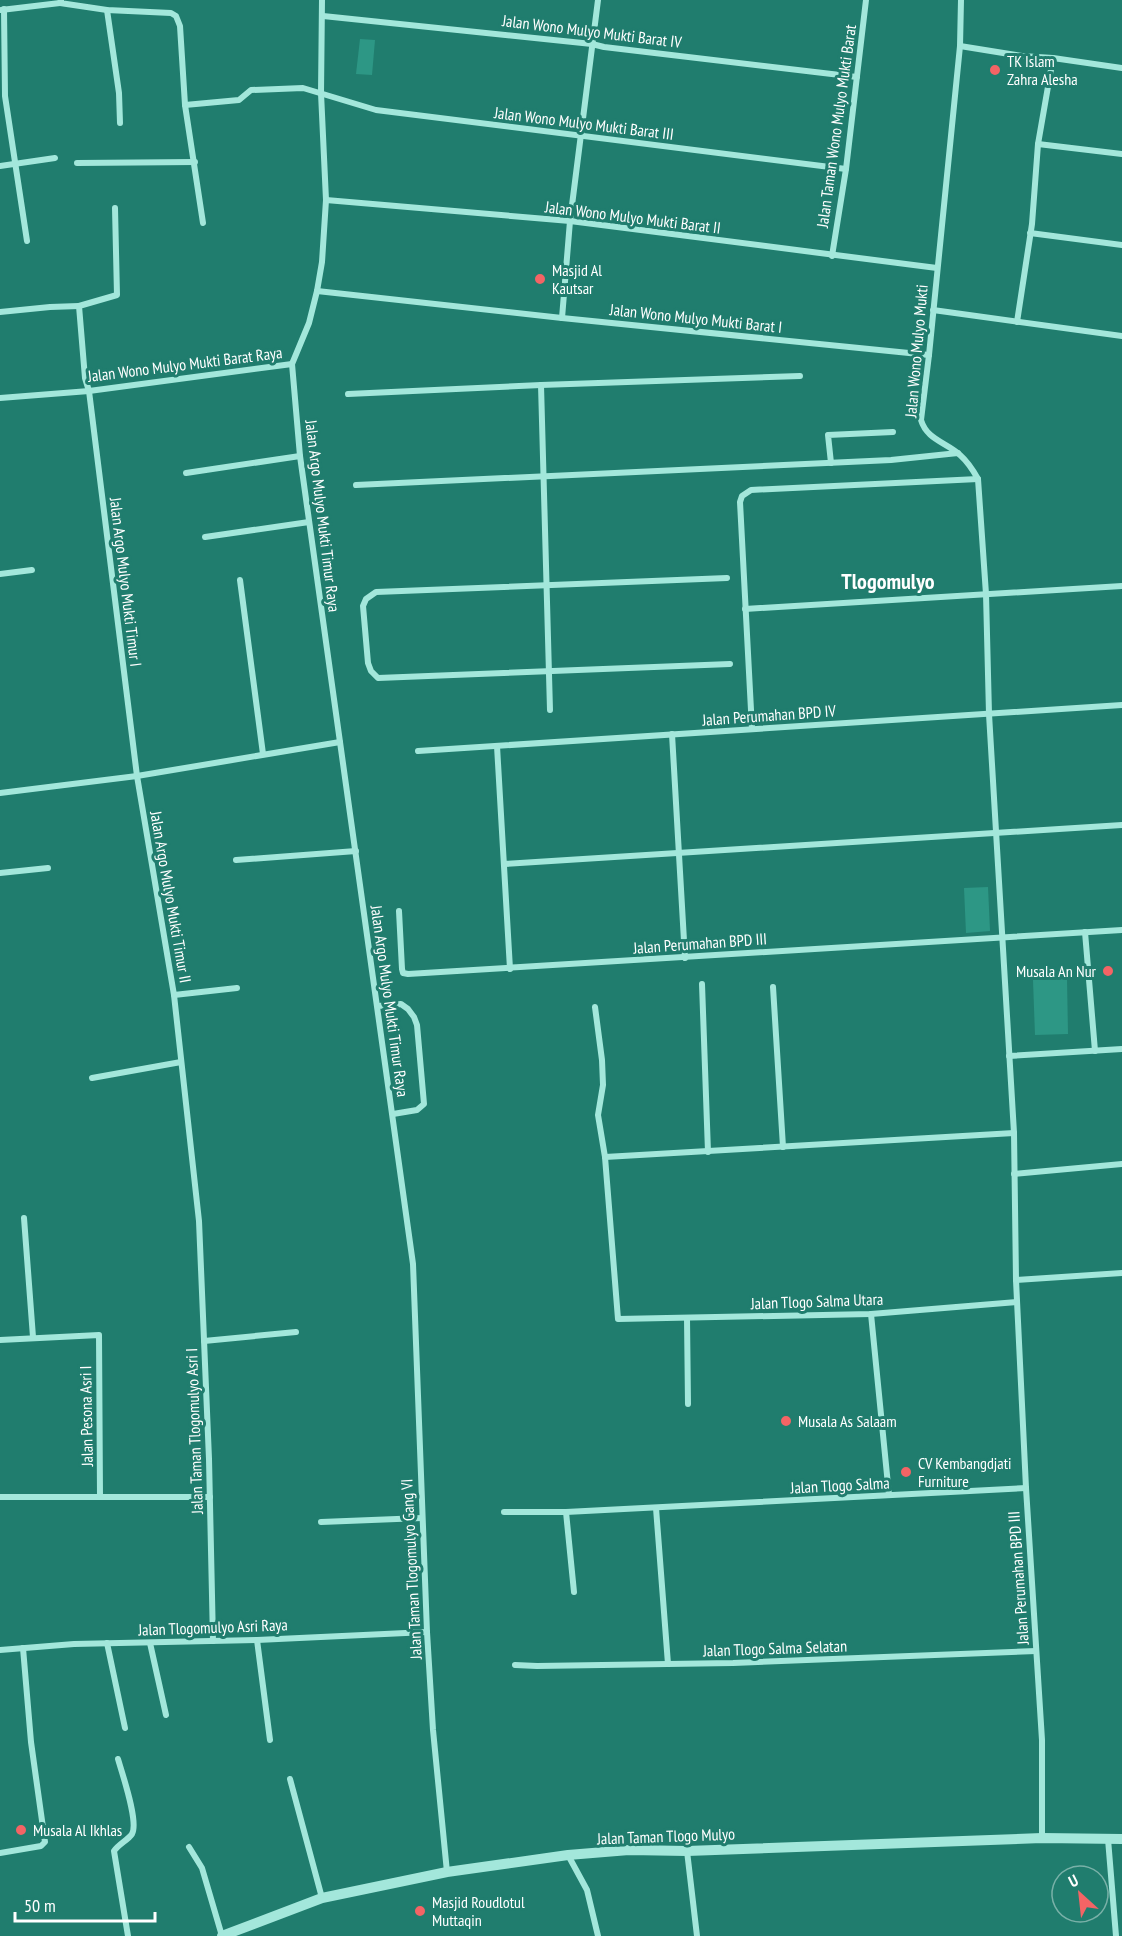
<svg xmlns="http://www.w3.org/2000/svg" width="1122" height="1936" font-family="'PT Sans Narrow',sans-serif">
	<rect width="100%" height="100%" fill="#207d6e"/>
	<g fill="#2d9785">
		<path d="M360 39 375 40 372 75 356 74Z"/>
		<path d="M988 887 990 931 966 933 964 888Z"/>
		<path d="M1067 979 1068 1034 1035 1035 1033 980Z"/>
	</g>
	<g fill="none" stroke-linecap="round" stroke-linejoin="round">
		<g stroke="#a3e7db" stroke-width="6">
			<path d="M61 0 60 3 107 10 171 13 176 16 180 26 185 105 203 223"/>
			<path d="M322 0 321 93 326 200 322 262 317 291 309 323 292 364 300 456 413 1264 427 1632 433 1730 447 1872"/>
			<path d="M961 0 960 46 929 355 921 420C927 440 946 442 960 455 968 462 973 470 978 479L986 594 989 714 1014 1133 1016 1280 1026 1488 1042 1740V1838"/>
			<path d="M4 9 5 96 27 241"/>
			<path d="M1 10 60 3"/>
			<path d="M107 10 119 93 120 123"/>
			<path d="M323 16 592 44 604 47 857 77"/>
			<path d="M960 46 1022 56 1053 58 1122 68"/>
			<path d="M185 105 239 100 251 90 303 88 376 110 846 169"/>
			<path d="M1038 144 1122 154"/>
			<path d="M77 163 195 162"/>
			<path d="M0 166 55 158"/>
			<path d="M326 200 570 221 937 268"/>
			<path d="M115 208 117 295 79 306 85 378 89 391 137 776 174 995 237 988"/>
			<path d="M1030 233 1122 245"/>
			<path d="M832 256 846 169 866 0"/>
			<path d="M317 291 562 318 929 355"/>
			<path d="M933 310 1122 336"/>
			<path d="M0 312 50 307 79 306"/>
			<path d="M562 318 570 221 598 0"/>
			<path d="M1017 322 1032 224 1038 144 1053 58"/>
			<path d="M541 385 550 710"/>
			<path d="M348 394 541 385 800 376"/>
			<path d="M0 398 89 391 292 364"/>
			<path d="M831 463 828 435 893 432"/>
			<path d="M186 473 300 456"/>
			<path d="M356 485 891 460 958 453"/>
			<path d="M205 537 309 522"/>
			<path d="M0 574 32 570"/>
			<path d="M727 578 376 592 366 599 363 606 368 663 371 671 378 678 730 664"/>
			<path d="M240 580 263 754"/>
			<path d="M745 609 1122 586"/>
			<path d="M752 729 740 502 742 496 751 490 978 479"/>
			<path d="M672 734 685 958"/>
			<path d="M497 746 510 969"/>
			<path d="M418 751 1122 705"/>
			<path d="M0 793 137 776 340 742"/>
			<path d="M236 860 356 851"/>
			<path d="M504 864 1122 825"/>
			<path d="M0 873 48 868"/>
			<path d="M399 911 402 969 403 973 408 974 1122 930"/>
			<path d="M1085 932 1095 1051"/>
			<path d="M702 984 708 1152"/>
			<path d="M773 987 783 1147"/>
			<path d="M174 995 199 1221 209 1459 213 1641"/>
			<path d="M378 1006 401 1004 408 1009 414 1017 417 1025 424 1104 417 1110 393 1114"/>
			<path d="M595 1007 602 1060 603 1085 598 1115 605 1157 618 1319 871 1314 1017 1302"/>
			<path d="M1009 1056 1122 1049"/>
			<path d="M92 1078 181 1062"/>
			<path d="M605 1157 1014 1133"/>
			<path d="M1014 1174 1122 1164"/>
			<path d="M24 1218 33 1337"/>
			<path d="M1016 1280 1122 1273"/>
			<path d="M871 1314 889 1495"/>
			<path d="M687 1318 688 1404"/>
			<path d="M0 1340 99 1335 100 1497"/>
			<path d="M204 1341 296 1332"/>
			<path d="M0 1497H210"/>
			<path d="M656 1508 668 1664"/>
			<path d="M504 1512H566L1026 1488"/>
			<path d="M566 1512 574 1592"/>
			<path d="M321 1522 422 1518"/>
			<path d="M257 1640 270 1740"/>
			<path d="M107 1643 125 1728"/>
			<path d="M150 1643 166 1715"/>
			<path d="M0 1650 74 1644 257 1640 427 1632"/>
			<path d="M515 1665 537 1666 733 1663 1036 1651"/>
			<path d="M118 1759C122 1773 139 1822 132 1834 128 1840 119 1844 114 1851L128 1936"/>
			<path d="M290 1779 322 1898"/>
			<path d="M1108 1839 1116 1936"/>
			<path d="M189 1847 202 1868 222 1936"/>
			<path d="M687 1851 697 1936"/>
			<path d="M0 1853 41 1846 45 1842 31 1742 23 1648"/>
			<path d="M568 1855 587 1890 598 1936"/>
		</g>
		<path stroke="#a3e7db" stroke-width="10" d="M222 1936 322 1898 447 1872 568 1855 629 1850 687 1851 1042 1838 1122 1839"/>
	</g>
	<g fill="#f46465" stroke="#207d6e" stroke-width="2">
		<circle cx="995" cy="70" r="6"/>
		<circle cx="540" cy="279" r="6"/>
		<circle cx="1108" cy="971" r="6"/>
		<circle cx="786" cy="1421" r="6"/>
		<circle cx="906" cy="1472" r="6"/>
		<circle cx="21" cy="1830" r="6"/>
		<circle cx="420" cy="1911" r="6"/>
	</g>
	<g text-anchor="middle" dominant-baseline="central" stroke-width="6" stroke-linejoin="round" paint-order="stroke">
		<g font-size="16" fill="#fff" stroke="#207d6e">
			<text transform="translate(592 31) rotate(7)">Jalan Wono Mulyo Mukti Barat IV</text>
			<text transform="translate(584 123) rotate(7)">Jalan Wono Mulyo Mukti Barat III</text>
			<text transform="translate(836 126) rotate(-82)">Jalan Taman Wono Mulyo Mukti Barat</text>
			<text transform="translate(633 217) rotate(7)">Jalan Wono Mulyo Mukti Barat II</text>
			<text transform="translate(696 318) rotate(6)">Jalan Wono Mulyo Mukti Barat I</text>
			<text transform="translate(916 351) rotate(-85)">Jalan Wono Mulyo Mukti</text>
			<text transform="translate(185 364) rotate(-7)">Jalan Wono Mulyo Mukti Barat Raya</text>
			<text transform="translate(323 516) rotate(83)">Jalan Argo Mulyo Mukti Timur Raya</text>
			<text transform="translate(126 582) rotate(83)">Jalan Argo Mulyo Mukti Timur I</text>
			<text transform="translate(769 715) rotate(-4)">Jalan Perumahan BPD IV</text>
			<text transform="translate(171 897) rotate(80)">Jalan Argo Mulyo Mukti Timur II</text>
			<text transform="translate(700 943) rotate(-4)">Jalan Perumahan BPD III</text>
			<text transform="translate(390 1001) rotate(82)">Jalan Argo Mulyo Mukti Timur Raya</text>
			<text transform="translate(817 1301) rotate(-2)">Jalan Tlogo Salma Utara</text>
			<text transform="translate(86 1416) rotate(-91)">Jalan Pesona Asri I</text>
			<text transform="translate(194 1431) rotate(-92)">Jalan Taman Tlogomulyo Asri I</text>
			<text transform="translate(840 1485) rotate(-3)">Jalan Tlogo Salma</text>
			<text transform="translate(411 1569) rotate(-93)">Jalan Taman Tlogomulyo Gang VI</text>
			<text transform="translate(1018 1578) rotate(-94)">Jalan Perumahan BPD III</text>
			<text transform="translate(213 1627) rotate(-2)">Jalan Tlogomulyo Asri Raya</text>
			<text transform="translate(775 1648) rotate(-2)">Jalan Tlogo Salma Selatan</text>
			<text transform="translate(666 1836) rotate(-2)">Jalan Taman Tlogo Mulyo</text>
		</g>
		<g font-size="16" fill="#fff" stroke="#207d6e" text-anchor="start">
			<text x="1007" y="61">TK Islam<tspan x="1007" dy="18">Zahra Alesha</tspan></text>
			<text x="552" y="270">Masjid Al<tspan x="552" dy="18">Kautsar</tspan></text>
			<text x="1096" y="971" text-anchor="end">Musala An Nur</text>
			<text x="798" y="1421">Musala As Salaam</text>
			<text x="918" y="1463">CV Kembangdjati<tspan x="918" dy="18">Furniture</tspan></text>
			<text x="33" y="1830">Musala Al Ikhlas</text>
			<text x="432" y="1902">Masjid Roudlotul<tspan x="432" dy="18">Muttaqin</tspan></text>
		</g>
		<g font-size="22" font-weight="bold" fill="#fff" stroke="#207d6e">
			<text x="888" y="581">Tlogomulyo</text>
		</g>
	</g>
	<g transform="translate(1080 1894) rotate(333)"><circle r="28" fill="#207d6e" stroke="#79b1a8" stroke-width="1.5"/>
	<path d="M0-4.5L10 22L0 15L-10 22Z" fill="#f46465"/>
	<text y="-9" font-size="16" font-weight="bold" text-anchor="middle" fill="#ffffff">U</text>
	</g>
	<path d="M15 1912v9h140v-9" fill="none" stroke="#ffffff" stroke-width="3"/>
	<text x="24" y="1912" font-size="18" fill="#ffffff" stroke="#207d6e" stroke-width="4.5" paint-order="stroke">50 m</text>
</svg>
